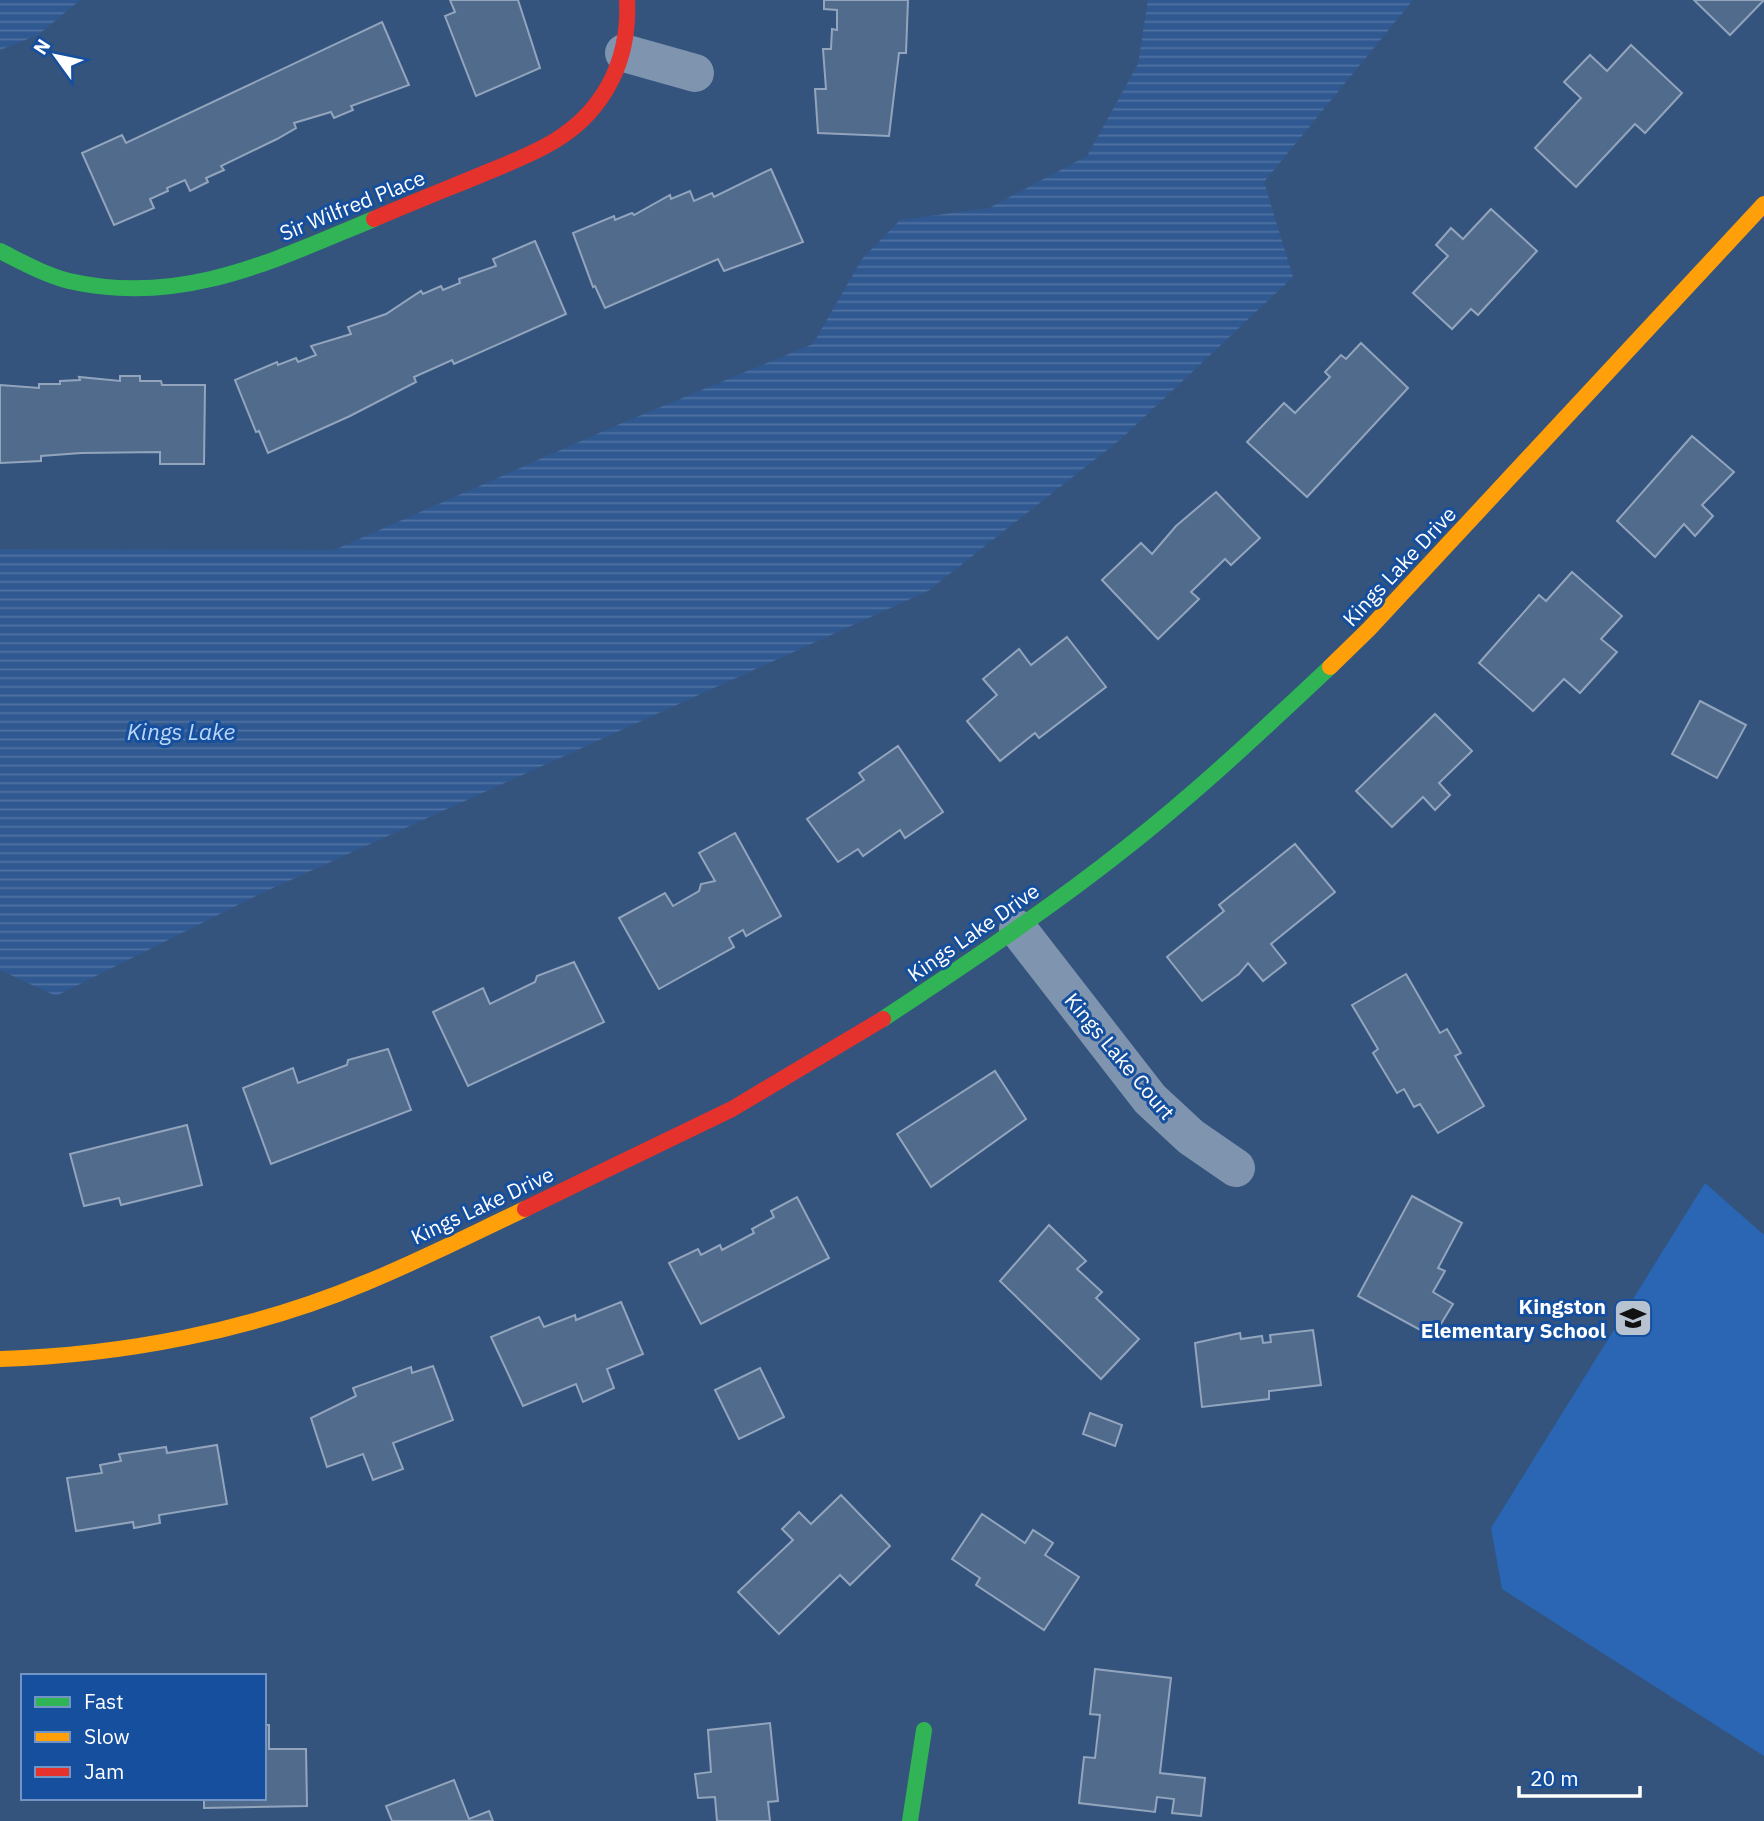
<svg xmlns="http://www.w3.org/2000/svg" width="1764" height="1821" font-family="'IBM Plex Sans',sans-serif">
	<defs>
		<pattern id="water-rules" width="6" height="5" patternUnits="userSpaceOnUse" patternTransform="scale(1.75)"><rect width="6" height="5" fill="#305991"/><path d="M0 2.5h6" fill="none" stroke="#4f72a2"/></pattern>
	</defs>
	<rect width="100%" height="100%" fill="#34547e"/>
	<path fill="#2a66b3" d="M1705 1183 1764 1235V1756L1502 1589 1491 1528Z"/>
	<g fill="url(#water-rules)">
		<path d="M0 0H80L38 35 0 50Z"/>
		<path d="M1148 0H1413L1264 182 1293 277 1121 439 928 591 262 893 56 996 0 970V549L334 550 622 423 813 344 862 259 900 220 989 208 1087 156 1138 64Z"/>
	</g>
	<g fill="#516b8c" stroke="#93a5bd" stroke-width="2">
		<path d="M450 0H518L540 68 476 96 445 16 455 12Z"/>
		<path d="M824 0H908L906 53H899L889 136 818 133 815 89H826L823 49H831L832 29 837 30V10L824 9Z"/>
		<path d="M1694 0H1764L1730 35Z"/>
		<path d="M382 22 409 85 351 106 353 110 334 118 331 112 294 123 296 128 277 139 221 166 224 170 206 178 208 182 190 191 185 180 167 188 168 191 150 199 154 208 114 225 82 153 122 135 126 143Z"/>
		<path d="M1631 45 1682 93 1645 133 1635 124 1576 187 1535 148 1581 98 1564 82 1590 55 1607 71Z"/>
		<path d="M771 169 803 242 724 271 718 259 605 308 595 286 593 287 573 233 614 216 615 220 632 213 634 215 670 195 671 199 690 191 694 201 712 193 714 197Z"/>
		<path d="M1491 209 1537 251 1478 315 1471 309 1452 329 1413 293 1448 256 1436 245 1451 228 1463 239Z"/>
		<path d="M535 241 566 314 454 364 452 360 414 377 416 382 350 416 268 453 259 431 256 432 235 380 277 362 278 365 296 358 298 362 316 355 311 346 351 334 348 327 386 314 421 291 423 294 441 286 443 290 460 283 459 279 496 266 493 259Z"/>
		<path d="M1361 343 1408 388 1307 497 1247 442 1284 403 1295 413 1330 377 1325 372 1341 355 1346 359Z"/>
		<path d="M120 376H140V381H161L162 385H205L204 464H160V452L81 453 41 456V461L0 463V385L39 388V384H60V381L80 380 79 377 120 381Z"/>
		<path d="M1692 436 1734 472 1702 505 1713 516 1695 536 1684 524 1655 557 1617 521Z"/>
		<path d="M1216 492 1260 538 1231 565 1225 559 1191 592 1199 599 1158 639 1102 580 1141 543 1152 554 1176 526Z"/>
		<path d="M1572 572 1622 616 1601 639 1617 652 1580 693 1564 679 1533 711 1479 663 1539 595 1546 601Z"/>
		<path d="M1067 637 1106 687 1039 738 1035 733 1000 761 967 721 997 695 983 679 1019 649 1031 665Z"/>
		<path d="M1700 701 1746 725 1717 778 1672 754Z"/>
		<path d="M1435 714 1472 751 1439 783 1450 795 1435 810 1423 797 1392 827 1356 791Z"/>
		<path d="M898 746 943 812 905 838 900 830 863 856 858 849 838 862 807 819 864 780 859 773Z"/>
		<path d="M735 833 781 916 746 936 743 930 729 938 734 947 659 989 619 918 665 893 673 906 699 891 701 884 715 881 699 853Z"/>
		<path d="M1295 844 1335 892 1271 944 1286 963 1263 981 1248 963 1239 974 1202 1001 1167 957 1224 911 1219 905Z"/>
		<path d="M574 962 604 1022 468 1086 433 1012 483 988 490 1004 535 982 537 976Z"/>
		<path d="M1406 974 1440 1033 1447 1029 1461 1053 1455 1056 1484 1106 1438 1133 1420 1104 1414 1107 1404 1089 1397 1093 1373 1053 1378 1049 1352 1005Z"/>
		<path d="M388 1049 411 1110 271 1164 243 1088 293 1068 298 1083 347 1065 348 1060Z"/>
		<path d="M995 1071 1026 1119 931 1187 897 1134Z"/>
		<path d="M187 1125 202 1185 121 1205 119 1198 84 1206 70 1154Z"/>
		<path d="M1412 1196 1462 1223 1438 1268 1445 1271 1433 1292 1453 1304 1433 1337 1358 1296Z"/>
		<path d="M797 1197 829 1258 701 1324 669 1263 698 1249 701 1255 720 1245 722 1250 754 1233 752 1229 774 1217 771 1211Z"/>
		<path d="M1049 1225 1086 1261 1077 1269 1102 1292 1096 1298 1139 1339 1101 1379 1000 1281Z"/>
		<path d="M621 1302 643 1354 607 1369 614 1388 583 1402 576 1384 523 1406 491 1337 539 1317 544 1327 575 1315 576 1320Z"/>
		<path d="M1313 1330 1321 1385 1269 1391V1399L1202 1407 1195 1343 1240 1333 1241 1339 1262 1336 1263 1343 1271 1342 1270 1335Z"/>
		<path d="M433 1366 453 1420 393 1443 403 1469 373 1480 363 1454 327 1467 311 1418 356 1396 353 1388 411 1367 412 1373Z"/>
		<path d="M760 1368 784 1417 739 1439 715 1390Z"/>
		<path d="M1090 1413 1122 1425 1115 1446 1083 1434Z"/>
		<path d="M217 1445 227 1504 159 1515 160 1523 134 1528 133 1522 76 1531 67 1478 102 1473 100 1465 121 1461 119 1454 166 1447 167 1453Z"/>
		<path d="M841 1495 890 1546 850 1585 840 1575 779 1634 738 1592 793 1540 782 1529 799 1512 811 1524Z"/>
		<path d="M982 1514 1025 1543 1033 1530 1053 1543 1045 1555 1079 1577 1044 1630 976 1585 980 1578 952 1559Z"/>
		<path d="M1095 1669 1171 1678 1160 1773 1205 1778 1201 1816 1172 1813 1174 1799 1157 1797 1155 1812 1079 1803 1084 1757 1095 1758 1100 1715 1090 1714Z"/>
		<path d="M770 1723 778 1801 768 1802 770 1821H717L715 1797 698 1798 695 1774 711 1772 708 1730Z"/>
		<path d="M264 1725H269V1749H306L307 1806 204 1808V1798H264Z"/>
		<path d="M454 1780 469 1819 489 1811 493 1821H392L386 1806Z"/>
	</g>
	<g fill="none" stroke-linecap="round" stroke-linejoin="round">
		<g stroke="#7f94af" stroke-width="38">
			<path d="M624 53 695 73"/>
			<path d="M1018 929 1150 1099 1191 1137 1236 1168"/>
		</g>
		<g stroke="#30b455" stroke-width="16">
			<path d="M0 251C22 262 45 275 69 281 182 307 274 260 374 219"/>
			<path d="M883 1019C966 964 1049 909 1127 847 1198 791 1264 729 1330 667"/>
			<path d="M910 1821 924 1730"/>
		</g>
		<g stroke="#ff9f0a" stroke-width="16">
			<path d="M1330 667 1369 629 1764 204"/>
			<path d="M0 1359C123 1355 250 1331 365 1283 419 1261 472 1234 525 1209"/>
		</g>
		<g stroke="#e5322d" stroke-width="16">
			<path d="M374 219C409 204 444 190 478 176 504 165 532 155 556 140 606 109 630 58 627 0"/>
			<path d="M525 1209 732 1109 883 1019"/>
		</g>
	</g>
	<defs>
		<g id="school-square" transform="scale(2.0125)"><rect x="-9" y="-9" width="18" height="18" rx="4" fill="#b8c3d2" stroke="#154f9d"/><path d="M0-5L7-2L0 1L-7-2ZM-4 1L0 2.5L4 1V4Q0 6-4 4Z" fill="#111"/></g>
	</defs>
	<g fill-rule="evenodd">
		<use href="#school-square" x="1633" y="1318"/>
	</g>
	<g text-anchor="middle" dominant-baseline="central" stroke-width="6" stroke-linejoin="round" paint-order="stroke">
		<g font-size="21" fill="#fff" stroke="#154f9d">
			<text transform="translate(352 205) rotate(-22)">Sir Wilfred Place</text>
			<text transform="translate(1399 566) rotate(-47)">Kings Lake Drive</text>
			<text transform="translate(973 932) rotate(-35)">Kings Lake Drive</text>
			<text transform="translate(1120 1056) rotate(50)">Kings Lake Court</text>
			<text transform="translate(482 1205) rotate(-25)">Kings Lake Drive</text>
		</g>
		<g font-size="21" font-weight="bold" fill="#fff" stroke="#154f9d" text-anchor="end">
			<text x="1606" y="1306">Kingston<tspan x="1606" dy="24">Elementary School</tspan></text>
		</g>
		<g font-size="23" font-style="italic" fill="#b9d6f9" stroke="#154f9d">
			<text x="181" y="731">Kings Lake</text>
		</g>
	</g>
	<rect x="21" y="1674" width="245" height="126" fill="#154f9d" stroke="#7395c4" stroke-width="2"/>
	<rect x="35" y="1697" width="35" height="10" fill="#30b455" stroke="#7395c4" stroke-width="2"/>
	<text x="84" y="1709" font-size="21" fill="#ffffff">Fast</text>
	<rect x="35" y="1732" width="35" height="10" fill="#ff9f0a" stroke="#7395c4" stroke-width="2"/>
	<text x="84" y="1744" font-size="21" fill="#ffffff">Slow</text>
	<rect x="35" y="1767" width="35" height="10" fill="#e5322d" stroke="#7395c4" stroke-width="2"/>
	<text x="84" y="1779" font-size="21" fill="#ffffff">Jam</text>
	<g transform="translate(56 56) rotate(303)" stroke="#154f9d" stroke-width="5" paint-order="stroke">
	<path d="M0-5L12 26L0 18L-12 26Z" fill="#ffffff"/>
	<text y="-10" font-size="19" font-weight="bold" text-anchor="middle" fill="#ffffff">N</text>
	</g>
	<path d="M1519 1786v10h121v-10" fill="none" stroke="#ffffff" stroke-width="3.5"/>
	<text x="1530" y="1786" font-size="21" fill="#ffffff" stroke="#154f9d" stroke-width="5" paint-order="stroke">20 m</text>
</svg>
